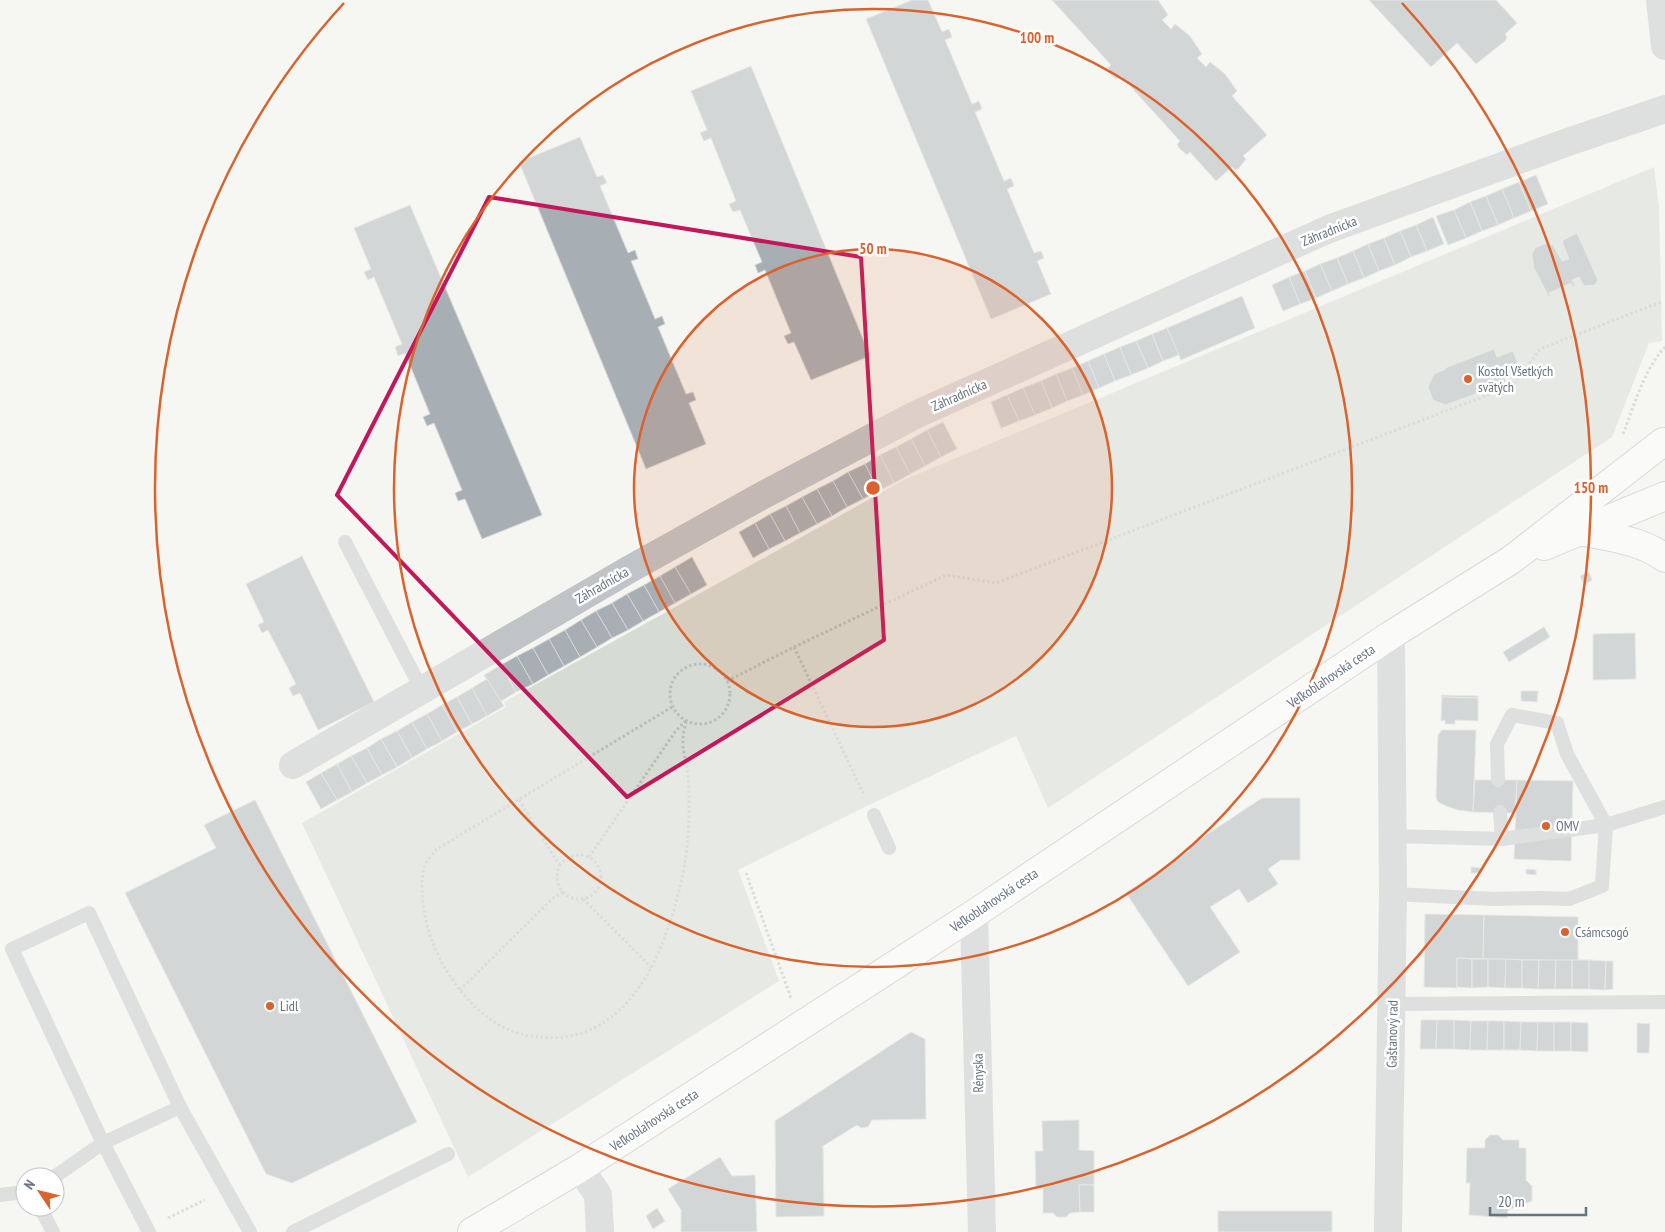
<svg xmlns="http://www.w3.org/2000/svg" width="1665" height="1232" font-family="'PT Sans Narrow',sans-serif">
	<rect width="100%" height="100%" fill="#f5f5f2"/>
	<path fill="#d6dcd3" d="M1654 167 1659 208 1662 341 1649 343 1612 437 1048 808 1016 736 869 805 738 870 779 981 468 1177 302 823 506 707 504 702 906 479Z"/>
	<g fill="#a8afb4" stroke="#d6d6d4">
		<path d="M912 0H928L942 32 949 29 952 37 945 40 972 104 979 101 982 109 975 112 1004 181 1011 178 1014 186 1007 189 1034 253 1041 251 1044 258 1037 261 1051 294 991 319 866 19Z"/>
		<path d="M1052 0H1158L1168 15 1162 20 1171 29 1175 24 1190 36 1202 54 1197 58 1206 67 1210 62 1225 74 1237 91 1232 96 1267 135 1243 156 1246 159 1239 168 1235 170 1232 167 1216 181 1190 152 1187 155 1179 148 1177 144 1180 141 1121 76 1117 79 1112 76 1108 68 1111 65Z"/>
		<path d="M1369 0H1496L1517 23 1505 34 1507 37 1505 41 1476 64 1457 43 1431 67Z"/>
		<path d="M751 66 870 356 811 380 794 342 788 344 784 336 791 333 765 270 758 273 755 265 762 262 740 210 733 212 729 204 736 201 711 138 704 141 700 133 707 130 691 91Z"/>
		<path d="M580 137 597 177 603 175 607 183 600 186 628 253 635 250 638 259 631 261 655 319 662 316 665 324 658 327 686 394 693 392 696 400 689 403 706 444 646 469 519 162Z"/>
		<path d="M1536 175 1548 204 1531 211 1519 182Z"/>
		<path d="M1519 182 1531 211 1514 218 1502 189Z"/>
		<path d="M1502 189 1514 218 1498 225 1486 196Z"/>
		<path d="M1486 196 1498 225 1482 231 1470 202Z"/>
		<path d="M1470 202 1482 231 1466 238 1454 210Z"/>
		<path d="M410 205 542 515 482 539 465 499 458 501 455 493 462 490 434 423 427 426 423 417 430 414 405 353 398 356 395 347 402 344 374 277 368 280 364 272 371 269 354 228Z"/>
		<path d="M1454 210 1466 238 1448 245 1436 216Z"/>
		<path d="M1433 217 1444 244 1427 251 1416 225Z"/>
		<path d="M1416 225 1427 251 1411 257 1400 231Z"/>
		<path d="M1400 231 1411 257 1395 265 1384 238Z"/>
		<path d="M1577 233 1598 280 1595 285 1584 286 1579 277 1572 280 1575 286 1573 287 1571 283 1549 293 1551 297H1549L1534 268 1532 254 1535 248 1547 243 1553 245 1562 261 1569 259 1562 241Z"/>
		<path d="M1384 238 1395 265 1379 271 1368 244Z"/>
		<path d="M1368 244 1379 271 1364 278 1353 251Z"/>
		<path d="M1353 251 1364 278 1348 284 1337 258Z"/>
		<path d="M1337 258 1348 284 1332 291 1320 264Z"/>
		<path d="M1320 264 1332 291 1316 298 1305 271Z"/>
		<path d="M1305 271 1316 298 1300 304 1289 277Z"/>
		<path d="M1289 277 1300 304 1283 311 1272 285Z"/>
		<path d="M1242 296 1255 328 1181 360 1167 328Z"/>
		<path d="M1167 328 1179 355 1163 361 1152 334Z"/>
		<path d="M1152 334 1163 361 1148 368 1136 341Z"/>
		<path d="M1136 341 1148 368 1131 375 1120 347Z"/>
		<path d="M1120 347 1131 375 1115 381 1104 354Z"/>
		<path d="M1494 349 1497 357 1513 351 1520 369 1504 375 1506 383 1445 405 1433 400 1428 387 1434 374 1446 369 1445 368Z"/>
		<path d="M1104 354 1115 381 1099 388 1088 361Z"/>
		<path d="M1088 361 1099 388 1083 395 1072 368Z"/>
		<path d="M1072 368 1083 395 1067 401 1056 374Z"/>
		<path d="M1056 374 1067 401 1052 408 1041 381Z"/>
		<path d="M1041 381 1052 408 1035 415 1023 388Z"/>
		<path d="M1023 388 1035 415 1019 421 1007 395Z"/>
		<path d="M1007 395 1019 421 1001 428 991 402Z"/>
		<path d="M943 422 957 449 941 457 927 430Z"/>
		<path d="M927 430 941 457 925 466 911 439Z"/>
		<path d="M911 439 925 466 910 474 896 447Z"/>
		<path d="M896 447 910 474 894 483 880 455Z"/>
		<path d="M880 455 894 483 878 491 865 464Z"/>
		<path d="M865 464 878 491 863 499 848 472Z"/>
		<path d="M848 472 863 499 847 507 833 481Z"/>
		<path d="M833 481 847 507 832 516 817 489Z"/>
		<path d="M817 489 832 516 817 524 802 497Z"/>
		<path d="M802 497 817 524 800 533 786 506Z"/>
		<path d="M786 506 800 533 785 541 770 514Z"/>
		<path d="M770 514 785 541 769 549 755 523Z"/>
		<path d="M755 523 769 549 753 558 739 532Z"/>
		<path d="M302 556 374 702 318 730 300 693 293 696 289 688 296 684 268 630 262 633 258 625 264 622 246 584Z"/>
		<path d="M692 557 707 585 691 594 675 567Z"/>
		<path d="M675 567 691 594 675 603 660 576Z"/>
		<path d="M1589 572 1592 580 1584 585 1580 576Z"/>
		<path d="M660 576 675 603 659 612 644 585Z"/>
		<path d="M644 585 659 612 643 621 627 594Z"/>
		<path d="M627 594 643 621 628 630 612 603Z"/>
		<path d="M612 603 628 630 612 638 596 611Z"/>
		<path d="M596 611 612 638 597 647 581 620Z"/>
		<path d="M581 620 597 647 580 657 565 630Z"/>
		<path d="M1544 627 1550 637 1509 662 1503 652Z"/>
		<path d="M565 630 580 657 564 666 549 639Z"/>
		<path d="M1635 633 1636 679 1593 680V634Z"/>
		<path d="M549 639 564 666 548 675 533 648Z"/>
		<path d="M533 648 548 675 533 684 517 656Z"/>
		<path d="M517 656 533 684 516 692 501 665Z"/>
		<path d="M501 665 516 692 500 702 484 675Z"/>
		<path d="M487 679 504 706 487 716 472 688Z"/>
		<path d="M472 688 487 716 472 724 457 697Z"/>
		<path d="M1521 691H1538L1537 702 1521 701Z"/>
		<path d="M1441 695 1478 696V698L1442 697Z"/>
		<path d="M457 697 472 724 457 732 442 705Z"/>
		<path d="M1442 697 1478 698V721L1455 720V724H1445V720L1441 721Z"/>
		<path d="M442 705 457 732 442 741 427 714Z"/>
		<path d="M427 714 442 741 427 749 412 722Z"/>
		<path d="M412 722 427 749 412 758 397 731Z"/>
		<path d="M1442 730H1476L1473 812 1458 810 1446 806 1438 802 1436 797 1438 735Z"/>
		<path d="M397 731 412 758 397 767 381 739Z"/>
		<path d="M381 739 397 767 382 775 367 748Z"/>
		<path d="M367 748 382 775 367 783 351 756Z"/>
		<path d="M351 756 367 783 352 792 337 764Z"/>
		<path d="M337 764 352 792 337 800 321 773Z"/>
		<path d="M321 773 337 800 321 809 306 782Z"/>
		<path d="M1475 780H1517L1515 813 1473 812Z"/>
		<path d="M1517 780 1573 781 1571 861 1514 859Z"/>
		<path d="M1262 798H1300V860H1281L1268 869 1278 884 1248 903 1239 889 1210 907 1240 952 1188 986 1126 893 1190 850 1188 847Z"/>
		<path d="M255 800 417 1122 292 1183 266 1174 125 893 216 848 204 825Z"/>
		<path d="M1471 867 1481 868V873H1471Z"/>
		<path d="M1526 869 1536 870V875L1526 874Z"/>
		<path d="M1425 914 1484 915 1483 959 1457 958V988L1424 987Z"/>
		<path d="M1484 915 1578 917V961L1483 959Z"/>
		<path d="M1457 958 1472 959V988L1457 987Z"/>
		<path d="M1472 959H1488V987L1472 988Z"/>
		<path d="M1488 959H1506L1505 988 1488 987Z"/>
		<path d="M1506 959 1522 960V988H1505Z"/>
		<path d="M1522 960H1539L1538 989 1522 988Z"/>
		<path d="M1539 960H1556L1555 989H1538Z"/>
		<path d="M1556 960H1572V989H1555Z"/>
		<rect x="1572" y="960" width="17" height="29"/>
		<path d="M1589 960 1606 961 1605 990 1589 989Z"/>
		<path d="M1606 961H1613V989L1605 990Z"/>
		<path d="M1421 1020H1437L1436 1049H1420Z"/>
		<path d="M1437 1020H1454V1049H1436Z"/>
		<path d="M1454 1020 1471 1021 1470 1050 1454 1049Z"/>
		<path d="M1471 1021H1488L1487 1050H1470Z"/>
		<path d="M1488 1021H1504V1050H1487Z"/>
		<path d="M1504 1021 1521 1022 1520 1050H1504Z"/>
		<path d="M1521 1022H1538L1537 1051 1520 1050Z"/>
		<path d="M1538 1022H1554V1051H1537Z"/>
		<rect x="1554" y="1022" width="17" height="29"/>
		<path d="M1571 1022 1588 1023V1052L1571 1051Z"/>
		<path d="M1637 1023 1650 1024 1649 1053H1637Z"/>
		<path d="M911 1032 925 1039 926 1119 872 1120 868 1127 861 1128 857 1125 823 1146 824 1216 776 1217 775 1121Z"/>
		<path d="M1079 1120V1150L1094 1151V1185H1079L1080 1212 1070 1213 1066 1217H1057L1053 1213H1043V1188H1036L1035 1151H1043L1042 1121Z"/>
		<path d="M1490 1135H1498L1503 1140H1519V1148H1526V1180L1532 1186V1201L1508 1210 1507 1218 1469 1215 1470 1183H1466L1467 1148H1485V1140Z"/>
		<path d="M720 1157 732 1176 755 1175 757 1232H681V1210L668 1189Z"/>
		<path d="M1079 1185H1094V1212H1080Z"/>
		<path d="M657 1208 665 1221 653 1229 646 1216Z"/>
		<rect x="1218" y="1211" width="114" height="21"/>
	</g>
	<g fill="none" stroke-linecap="round" stroke-linejoin="round">
		<g stroke="#b3b7bb" stroke-width="30">
			<g id="secondary">
				<path d="M1581 531C1609 537 1641 540 1665 558"/>
				<path d="M1544 546 1665 496"/>
				<path d="M472 1232 580 1168 974 914 1391 635 1511 560 1663 442"/>
			</g>
		</g>
		<g stroke="#babcbe" stroke-width="3" stroke-dasharray="2.5 2.5" stroke-linecap="butt">
			<path d="M1623 434C1635 404 1643 371 1665 347"/>
			<path d="M794 647 864 795"/>
			<circle cx="700" cy="694" r="30"/>
			<path d="M727 681 794 647 946 575 996 583 1514 385 1540 349 1661 302"/>
			<path d="M672 707 437 849C433 854 426 861 424 868 419 886 424 920 431 938 444 976 480 1024 521 1034 527 1036 534 1036 540 1037 556 1039 573 1037 588 1031 628 1013 651 975 665 936 681 893 690 849 689 803 689 792 689 780 687 769 686 760 682 749 683 739 683 733 685 727 686 721"/>
			<path d="M519 800 560 866"/>
			<circle cx="579" cy="877" r="22"/>
			<path d="M589 857 675 732 685 721"/>
			<path d="M746 873 791 998"/>
			<path d="M583 899 652 968"/>
			<path d="M460 990 553 898 563 892"/>
			<path d="M168 1218 205 1200"/>
		</g>
		<g stroke="#c0c4c7" stroke-width="14">
			<path d="M345 542 422 690"/>
			<path d="M1500 812 1502 839"/>
			<path d="M874 815 889 848"/>
			<path d="M1393 836 1502 839 1606 825 1665 807"/>
			<path d="M1393 894 1494 899 1540 898 1569 899 1602 886 1606 825 1567 754 1557 723 1512 715 1497 744 1498 780"/>
			<path d="M1392 1004 1665 1002"/>
			<path d="M180 1107 250 1232"/>
			<path d="M54 1177 103 1143 180 1107 89 913 12 949 103 1143 149 1232"/>
			<path d="M0 1195 25 1192"/>
			<path d="M40 1207 53 1232"/>
			<path d="M293 1232 448 1154"/>
		</g>
		<g stroke="#c0c4c7" stroke-width="28">
			<path d="M1660 0 1665 46"/>
			<path d="M293 765 630 569 765 494 915 415 1329 229 1568 142 1665 109"/>
			<path d="M974 914 982 1232"/>
			<path d="M580 1168 598 1195 600 1232"/>
			<path d="M1388 1232 1393 894 1391 635"/>
		</g>
		<use href="#secondary" stroke="#fff" stroke-width="28"/>
	</g>
	<path d="M0 0H1665V1232H0ZM489 197 861 257 884 640 627 797 337 495Z" fill="#f5f5f2" fill-opacity=".55" fill-rule="evenodd"/>
	<path fill="none" stroke="#c2185b" stroke-width="4" stroke-linejoin="round" d="M489 197 861 257 884 640 627 797 337 495Z"/>
	<circle cx="873" cy="488" r="239" fill="#da622d" fill-opacity=".12"/>
	<g fill="none" stroke="#da622d" stroke-width="2.5">
		<circle cx="873" cy="488" r="239"/>
		<circle cx="873" cy="488" r="479"/>
		<path d="M1402 3A718 718 0 1 1 344 3"/>
	</g>
	<g fill="#da622d" stroke="#fff" stroke-width="2">
		<circle cx="1468" cy="379" r="5"/>
		<circle cx="1546" cy="826" r="5"/>
		<circle cx="1565" cy="932" r="5"/>
		<circle cx="270" cy="1006" r="5"/>
	</g>
	<g text-anchor="middle" dominant-baseline="central" stroke-width="5" stroke-linejoin="round" paint-order="stroke">
		<g font-size="14" fill="#667381" stroke="#fff">
			<text transform="translate(1329 231) rotate(-22)">Záhradnícka</text>
			<text transform="translate(959 395) rotate(-24)">Záhradnícka</text>
			<text transform="translate(602 585) rotate(-30)">Záhradnícka</text>
			<text transform="translate(1331 676) rotate(-34)">Veľkoblahovská cesta</text>
			<text transform="translate(994 900) rotate(-34)">Veľkoblahovská cesta</text>
			<text transform="translate(1392 1034) rotate(-89)">Gaštanový rad</text>
			<text transform="translate(978 1073) rotate(-91)">Rényska</text>
			<text transform="translate(654 1120) rotate(-33)">Veľkoblahovská cesta</text>
		</g>
		<g font-size="14" fill="#667381" stroke="#fff" text-anchor="start">
			<text x="1478" y="371">Kostol Všetkých<tspan x="1478" dy="16">svätých</tspan></text>
			<text x="1556" y="826">OMV</text>
			<text x="1575" y="932">Csámcsogó</text>
			<text x="280" y="1006">Lidl</text>
		</g>
	</g>
	<circle cx="873" cy="488" r="8" fill="#da622d" stroke="#fff" stroke-width="2.5"/>
	<g font-size="15" text-anchor="middle" font-weight="bold" fill="#da622d" stroke="#fff" stroke-width="5" stroke-linejoin="round" paint-order="stroke">
		<text x="1037" y="43">100 m</text>
		<text x="873" y="254">50 m</text>
		<text x="1591" y="493">150 m</text>
	</g>
	<g transform="translate(40 1192) rotate(305)"><circle r="24" fill="#ffffff" stroke="#c2c7cd"/>
	<path d="M0-4L9 19L0 12L-9 19Z" fill="#da622d"/>
	<text y="-8" font-size="14" font-weight="bold" text-anchor="middle" fill="#667381">N</text>
	</g>
	<path d="M1490 1207v8h96v-8" fill="none" stroke="#667381" stroke-width="2.5"/>
	<text x="1498" y="1207" font-size="15" fill="#667381" stroke="#ffffff" stroke-width="4" paint-order="stroke">20 m</text>
</svg>
